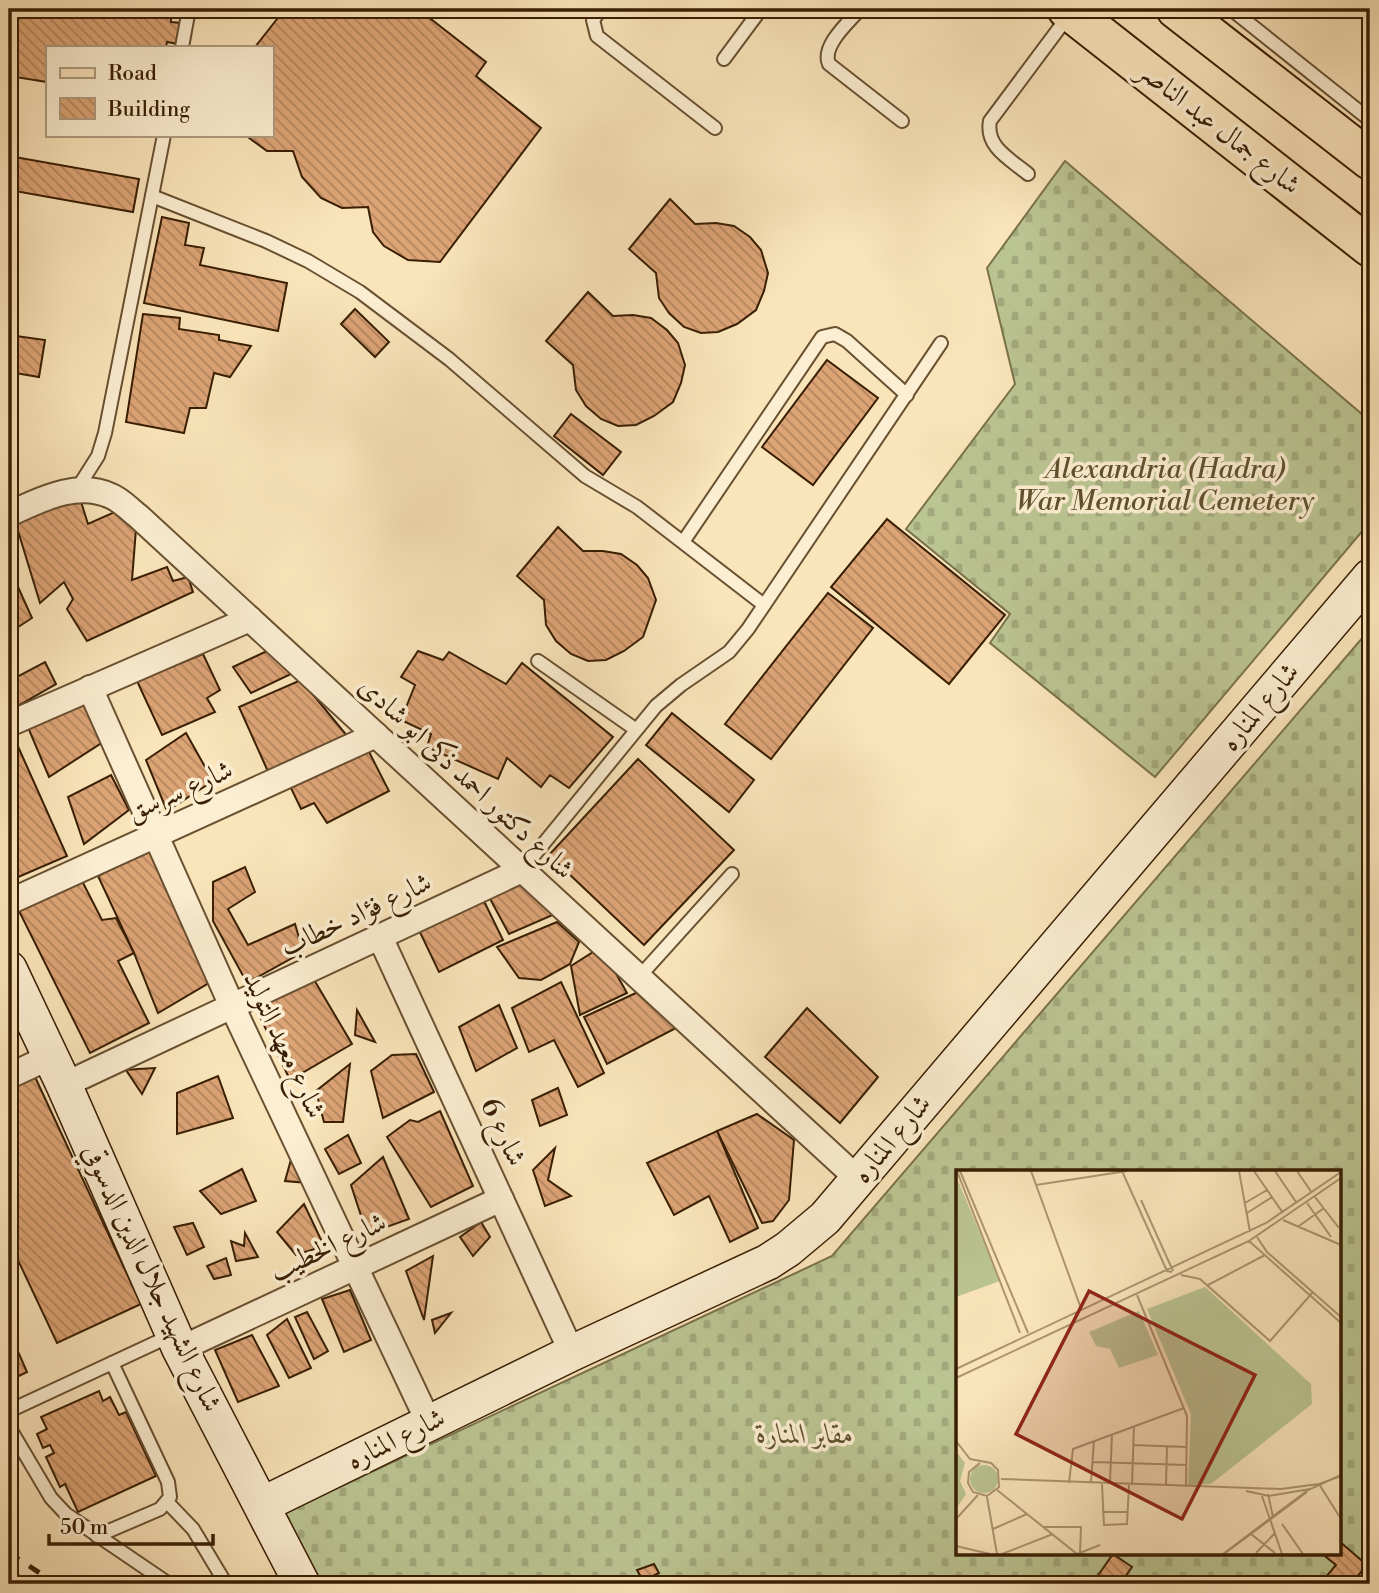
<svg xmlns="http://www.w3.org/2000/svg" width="1379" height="1593" font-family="'Libre Bodoni',Amiri,serif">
	<defs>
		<pattern id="cemetery-stones" width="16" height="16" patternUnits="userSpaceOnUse" patternTransform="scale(1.75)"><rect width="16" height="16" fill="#bbc592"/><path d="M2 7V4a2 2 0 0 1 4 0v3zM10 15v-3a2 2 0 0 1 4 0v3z" fill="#a2a97c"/></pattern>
		<pattern id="building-back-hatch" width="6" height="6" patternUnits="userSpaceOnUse" patternTransform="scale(1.75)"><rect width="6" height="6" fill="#dda476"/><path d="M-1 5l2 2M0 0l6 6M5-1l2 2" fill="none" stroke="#b4855f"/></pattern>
	</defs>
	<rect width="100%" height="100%" fill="#fae5ba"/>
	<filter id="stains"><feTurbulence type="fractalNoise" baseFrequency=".00286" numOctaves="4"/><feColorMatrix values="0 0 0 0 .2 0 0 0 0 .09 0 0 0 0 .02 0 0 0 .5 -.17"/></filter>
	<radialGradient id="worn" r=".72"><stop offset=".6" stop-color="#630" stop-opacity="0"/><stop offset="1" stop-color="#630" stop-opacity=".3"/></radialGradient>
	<g fill="url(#cemetery-stones)" stroke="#7a724a" stroke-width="2" fill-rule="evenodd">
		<path d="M1065 161 1370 421V522L1155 777 990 643 1010 614 906 529 1015 384 987 268Z"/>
		<path d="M1370 629V1584H314L284 1513 832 1256ZM957 1171H1339V1553H957Z"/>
	</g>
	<g fill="url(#building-back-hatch)" stroke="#381e03" stroke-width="2">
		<path d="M9 9H158L157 14 171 17V22L181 23 178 44 167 42 166 47H47V82L9 76Z"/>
		<path d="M285 9H418L486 62 476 76 541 128 440 262 408 260 384 246 373 232 368 207 342 208 321 198 302 177 293 151H267L245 135H271V47H255Z"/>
		<path d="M9 156 139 179 133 212 9 190Z"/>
		<path d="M670 199 695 224 716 223 734 226 750 237 761 250 768 273 764 291 756 310 737 324 718 332 701 333 684 327 669 313 659 298 656 273 629 249Z"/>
		<path d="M162 217 189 223 185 245 204 248 200 265 287 283 278 331 144 303Z"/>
		<path d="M588 292 613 316 633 315 651 318 667 330 678 343 685 365 681 383 673 402 654 416 636 425 618 426 601 419 586 406 576 390 573 365 546 341Z"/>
		<path d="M355 309 389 342 375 357 341 324Z"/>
		<path d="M143 314 180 318 179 329 219 335V340L251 346 230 377 214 373 206 408H190L184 433 126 422Z"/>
		<path d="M9 335 45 340 39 377 9 372Z"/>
		<path d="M827 360 878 398 813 485 762 447Z"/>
		<path d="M571 414 621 452 603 475 554 436Z"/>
		<path d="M77 489 88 524 126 507 136 529 132 580 167 567 173 581 188 577 193 592 87 641 67 609 73 599 64 582 40 603 15 521Z"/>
		<path d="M887 519 1005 615 949 684 831 587Z"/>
		<path d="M558 527 583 551H603L621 554 637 565 648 578 656 600 643 637 624 651 606 660 588 661 571 654 556 641 546 625 544 600 517 576Z"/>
		<path d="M9 567 32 618 9 633Z"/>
		<path d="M828 593 873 628 771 759 725 724Z"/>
		<path d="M267 651 291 674 251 693 233 667Z"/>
		<path d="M418 651 443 660 449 652 506 684 522 663 613 737 569 788 550 775 541 787 507 758 498 779 427 747 431 734 401 720 415 685 401 677Z"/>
		<path d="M203 654 220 690 207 698 215 712 162 735 137 681Z"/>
		<path d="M45 662 56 684 9 711V681Z"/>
		<path d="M301 680 348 737 270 776 239 707Z"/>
		<path d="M84 699 103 742 49 777 27 725Z"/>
		<path d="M672 713 754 780 729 812 646 745Z"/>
		<path d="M12 733 67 856 9 881V734Z"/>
		<path d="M186 733 213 781 167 811 146 760Z"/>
		<path d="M367 748 389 791 327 823 314 803 301 809 290 786Z"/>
		<path d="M638 759 734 850 644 945 549 855Z"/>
		<path d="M111 775 129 810 84 844 68 797Z"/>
		<path d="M153 847 219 977 158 1013 134 953 98 876Z"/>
		<path d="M245 867 255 892 228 909 248 945 295 924 303 952 247 983 213 921V882Z"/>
		<path d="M79 875 102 920 116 918 134 953 118 961 149 1023 90 1053 17 907Z"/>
		<path d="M522 882 555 914 509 934 488 895Z"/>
		<path d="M481 895 503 940 439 972 417 926Z"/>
		<path d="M557 922 579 942 570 964 541 980 519 978 497 947Z"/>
		<path d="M601 947 627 993 580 1015 571 966Z"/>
		<path d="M313 978 352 1044 290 1080 254 1004Z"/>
		<path d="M561 982 604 1073 578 1087 554 1040 529 1052 512 1008Z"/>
		<path d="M638 992 676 1028 607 1064 584 1017Z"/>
		<path d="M499 1005 517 1048 476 1071 459 1027Z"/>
		<path d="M807 1008 878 1077 840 1123 765 1057Z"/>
		<path d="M357 1010 375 1042 355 1035Z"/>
		<path d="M416 1054 434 1092 383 1118 371 1071 392 1055Z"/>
		<path d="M350 1064 343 1122H324L316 1091Z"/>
		<path d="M155 1068 142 1094 126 1070 138 1069Z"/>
		<path d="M218 1076 233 1118 177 1134V1093Z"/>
		<path d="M35 1077 141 1304 57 1343 9 1241V1089Z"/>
		<path d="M558 1088 567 1115 540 1126 532 1100Z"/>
		<path d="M440 1111 473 1186 431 1207 387 1137 410 1120 418 1122Z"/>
		<path d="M757 1114 794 1140 789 1200 773 1221 762 1223 717 1131Z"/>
		<path d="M717 1131 758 1228 730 1242 709 1196 674 1215 647 1163Z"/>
		<path d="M348 1135 361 1163 339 1174 325 1149Z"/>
		<path d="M555 1148 548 1180 571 1196 545 1206 533 1170Z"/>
		<path d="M292 1156 309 1183 285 1181Z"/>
		<path d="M383 1157 409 1219 367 1234 351 1185Z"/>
		<path d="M242 1169 256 1201 221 1214 200 1191Z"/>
		<path d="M304 1204 324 1246 296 1255 277 1232Z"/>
		<path d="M481 1222 490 1237 473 1256 460 1237Z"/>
		<path d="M193 1223 204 1247 187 1255 174 1227Z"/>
		<path d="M245 1233 258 1257 236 1261 231 1241 244 1246Z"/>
		<path d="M433 1256 424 1320 406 1271Z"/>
		<path d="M226 1258 231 1275 214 1279 207 1266Z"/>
		<path d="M350 1290 371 1340 344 1352 322 1299Z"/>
		<path d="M307 1312 328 1351 314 1359 295 1317Z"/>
		<path d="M451 1313 435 1333 432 1320Z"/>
		<path d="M287 1319 311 1368 289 1378 267 1335Z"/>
		<path d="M9 1331 27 1372 9 1381Z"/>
		<path d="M252 1335 279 1386 238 1402 215 1350Z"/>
		<path d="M99 1391 103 1401 110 1397 119 1415 126 1412 156 1476 78 1512 65 1484 60 1487 46 1457 54 1453 50 1445 43 1448 37 1434 47 1429 41 1417Z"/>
		<path d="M1339 1541 1367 1565 1351 1584H1320L1336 1565 1321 1553H1339Z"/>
		<path d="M1113 1554 1132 1567 1120 1584H1092Z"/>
		<path d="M654 1564 659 1573 643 1581 637 1570Z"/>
	</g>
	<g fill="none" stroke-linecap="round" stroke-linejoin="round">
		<g stroke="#685031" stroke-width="16">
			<g id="lane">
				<path d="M601 9 593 20 597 36 715 128"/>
				<path d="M860 9C849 22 821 46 829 64L902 121"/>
				<path d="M1231 9 1370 120"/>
				<path d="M182 47 189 9"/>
				<path d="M724 59 761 9"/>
				<path d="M1028 174C1010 159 985 147 990 121L1069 15"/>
				<path d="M152 196 266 241 308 261 360 292 449 359 585 476 637 507 764 605"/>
				<path d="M77 489 98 456 105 433 164 135"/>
				<path d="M683 542 822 337 835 334 847 341 907 395"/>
				<path d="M538 661 635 729"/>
				<path d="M522 870 656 706 681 685 729 652 748 629 941 343"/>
				<path d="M639 977 732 874"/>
				<path d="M9 1411 170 1336"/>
				<path d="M9 1427 51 1498 66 1514 169 1584"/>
				<path d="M167 1502 193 1529 226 1584"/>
				<path d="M97 1536 160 1509 170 1497 168 1482 112 1363"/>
			</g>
		</g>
		<g stroke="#685031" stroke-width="28">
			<g id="street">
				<path d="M9 514C40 500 77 480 111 496 121 500 130 510 138 516L858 1179"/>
				<path d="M90 688 232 1006 429 1423"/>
				<path d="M9 724 250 619"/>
				<path d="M9 902 376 735"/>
				<path d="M380 937 572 1353"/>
				<path d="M9 1076 50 1057"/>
				<path d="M64 1085 522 870"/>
				<path d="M180 1349 501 1199"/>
			</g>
		</g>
		<g stroke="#381e03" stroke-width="38">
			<g id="secondary">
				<path d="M9 969 64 1085 180 1349 302 1584"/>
				<path d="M262 1505 572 1353 768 1262 788 1249 825 1218 1370 577"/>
			</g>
		</g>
		<g stroke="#381e03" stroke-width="42">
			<g id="primary">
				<path d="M1067 9 1370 247"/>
				<path d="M1176 9 1370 160"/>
			</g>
		</g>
		<use href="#lane" stroke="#fceed2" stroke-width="12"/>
		<use href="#street" stroke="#fceed2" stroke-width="24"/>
		<use href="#secondary" stroke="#fceed2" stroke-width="35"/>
		<use href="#primary" stroke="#fae5ba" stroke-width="38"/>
		<g stroke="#381e03" stroke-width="5" stroke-dasharray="12 12" stroke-linecap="butt">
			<path d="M9 1553 57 1584"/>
			<path d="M9 1571 30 1584"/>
		</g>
	</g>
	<g text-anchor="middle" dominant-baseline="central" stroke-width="7" stroke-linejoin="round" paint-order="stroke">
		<g font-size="28" fill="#381e03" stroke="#fceed2">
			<text transform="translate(1219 128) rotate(38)">شارع جمال عبد الناصر</text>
			<text transform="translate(1260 707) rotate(-50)">شارع المناره</text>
			<text transform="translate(466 778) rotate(43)">شارع دكتور احمد ذكى ابو شادى</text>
			<text transform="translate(180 791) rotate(-24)">شارع سرسق</text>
			<text transform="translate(356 915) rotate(-25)">شارع فؤاد خطاب</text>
			<text transform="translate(284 1045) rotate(65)">شارع معهد التوليد</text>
			<text transform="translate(503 1132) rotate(65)">شارع 6</text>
			<text transform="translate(892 1139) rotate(-50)">شارع المناره</text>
			<text transform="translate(328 1247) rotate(-25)">شارع الخطيب</text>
			<text transform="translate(152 1278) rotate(65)">شارع الشهيد جلال الدين الدسوقي</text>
			<text transform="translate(396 1439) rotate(-26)">شارع المناره</text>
		</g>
		<g font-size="28" font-style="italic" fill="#5f502e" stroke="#fceed2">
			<text x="1165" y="469">Alexandria (Hadra)<tspan x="1165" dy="32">War Memorial Cemetery</tspan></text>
			<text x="805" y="1434">مقابر المنارة</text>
		</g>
	</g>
	<g transform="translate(956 1170)">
		<rect width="385" height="385" fill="#fae5ba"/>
		<path d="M14 309a14 14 0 1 1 28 0a14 14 0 1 1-28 0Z" fill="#bbc592"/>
		<path d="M0 6 44 111 0 127ZM249 117 355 214 356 234 255 314 232 315 235 244 191 139ZM183 141 202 185 163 198 154 179 140 176 133 162Z" fill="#bbc592"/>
		<path d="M0 281 9 293 4 311 10 324 0 339Z" fill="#bbc592"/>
		<path fill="none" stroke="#ac9571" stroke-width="2" d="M1 1 64 163M4 1 72 163M75 1 126 141M166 1 211 101 216 102M283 1 294 62M298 1 327 43M319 1 340 32M341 1 356 23M80 15 171 1M359 27 383 58M185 30 217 101M289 33 311 20M351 33 375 67M291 43 316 27M327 50 385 75M343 56 368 38M301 67 311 82 385 147M293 71 385 153M225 105 244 109 314 171 357 122M252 115 309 85M181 125 231 246 230 317M0 199 310 53 385 2M0 208 293 71 385 8M0 271 14 289 35 293 42 300 43 317 31 326 17 322 12 313 13 302 24 293M177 275 231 277M136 292 231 295M45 309 325 319 363 314 385 306M135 312 138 271M154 312 156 264M113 313 117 279 228 238M146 314 148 355 171 354 173 315M363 314 385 349M176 315 178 256M210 316 211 276M41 320 121 384 144 375M290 321 313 326 354 319M312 324 317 347M306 326 326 384M31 327 41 384M146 342H172M0 349 22 325M326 354 347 384M88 357H125L124 383M37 359 71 344M295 364 319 383M0 376 34 384M300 383 319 363M46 384 97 364M267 384 352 320 385 305M268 384 351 322"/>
		<path fill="#8f2418" fill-opacity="0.15" stroke="#8f2418" stroke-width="3.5" d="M133 121 299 205 226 349 60 264Z"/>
		<rect width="385" height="385" fill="none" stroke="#381e03" stroke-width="3.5"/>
	</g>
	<rect width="1379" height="1593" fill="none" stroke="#fae5ba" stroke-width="35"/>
	<rect x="10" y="10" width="1358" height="1572" fill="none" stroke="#381e03" stroke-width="3.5"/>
	<rect x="18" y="18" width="1344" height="1558" fill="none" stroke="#381e03" stroke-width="2"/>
	<rect x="46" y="46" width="228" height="91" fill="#fceed2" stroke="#ae9b7f" stroke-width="2"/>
	<rect x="60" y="68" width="35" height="10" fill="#fae5ba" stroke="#ae9b7f" stroke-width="2"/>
	<text x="108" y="80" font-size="21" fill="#381e03">Road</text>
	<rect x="60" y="98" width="35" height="21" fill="url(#building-back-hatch)" stroke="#ae9b7f" stroke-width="2"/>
	<text x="108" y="116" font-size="21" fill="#381e03">Building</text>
	<path d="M49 1534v10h164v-10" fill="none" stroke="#381e03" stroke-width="3.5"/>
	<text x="60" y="1534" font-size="21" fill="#381e03" stroke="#fceed2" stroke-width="5" paint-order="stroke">50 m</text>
	<rect width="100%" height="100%" filter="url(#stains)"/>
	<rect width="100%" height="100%" fill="url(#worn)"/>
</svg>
